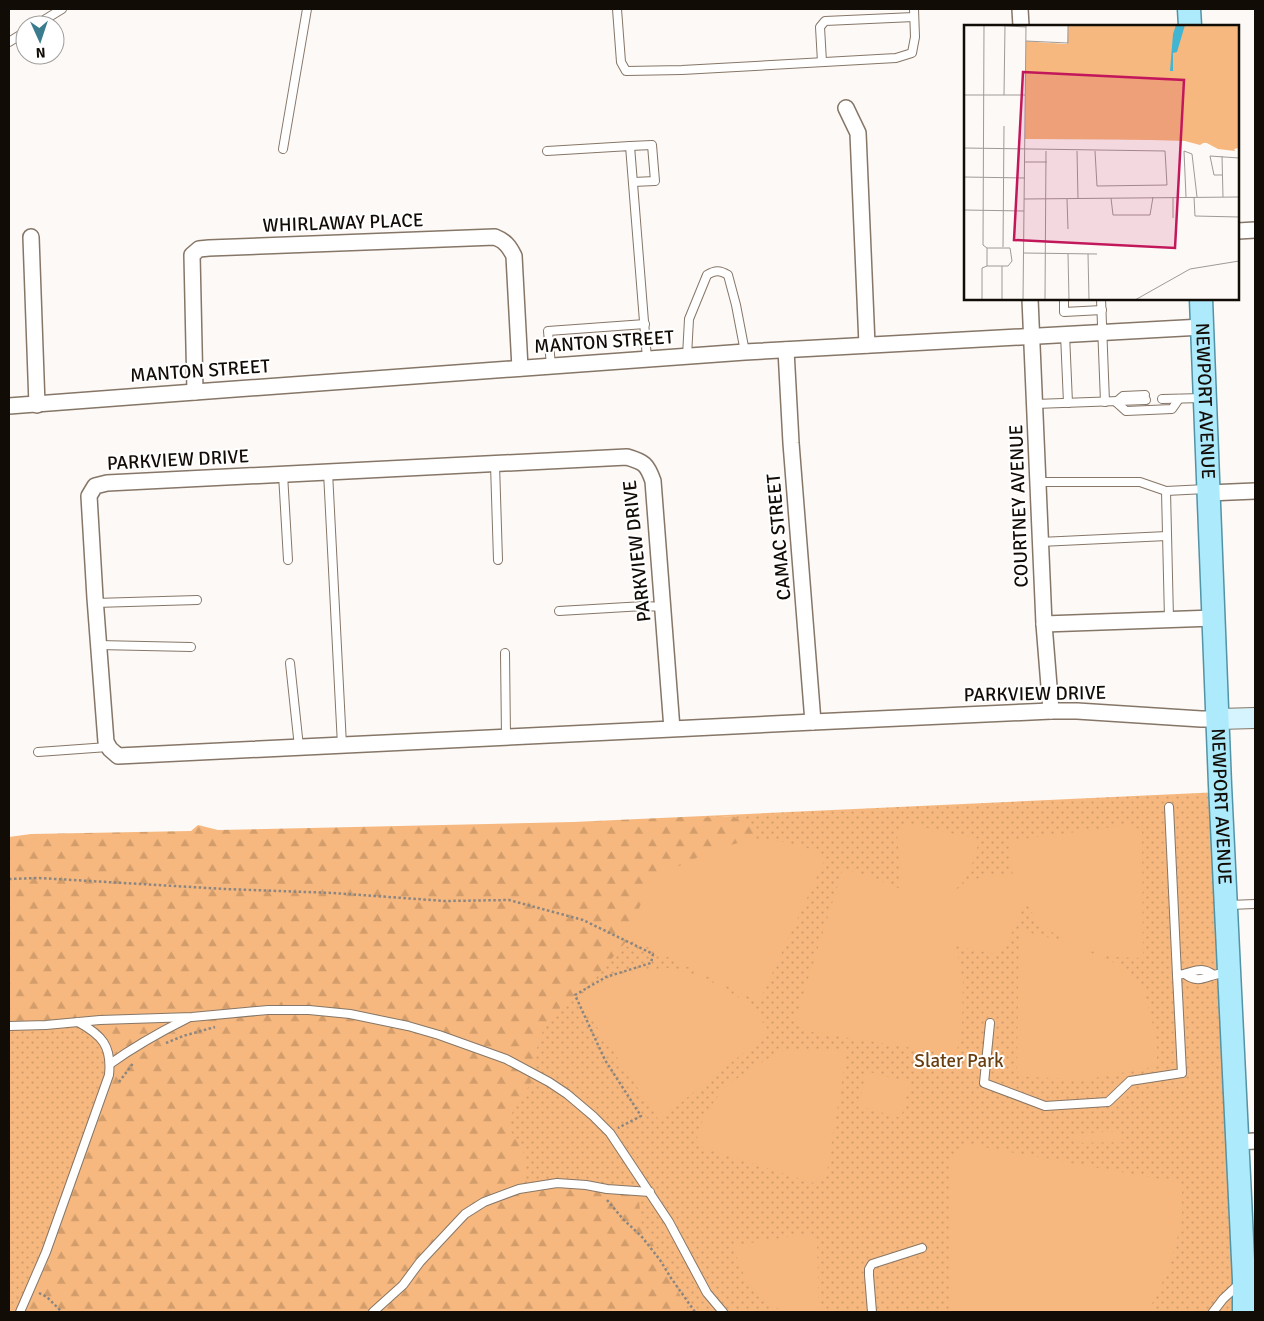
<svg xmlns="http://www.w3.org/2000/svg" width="1264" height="1321" font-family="Signika,sans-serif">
	<defs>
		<pattern id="grass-dots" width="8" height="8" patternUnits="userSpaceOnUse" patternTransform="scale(1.25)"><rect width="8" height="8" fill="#f6b87e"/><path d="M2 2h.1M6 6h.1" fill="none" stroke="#d29d6b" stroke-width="1.8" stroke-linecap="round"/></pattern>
		<pattern id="forest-firs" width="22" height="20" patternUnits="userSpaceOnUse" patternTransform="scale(1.25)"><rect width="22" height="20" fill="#f6b87e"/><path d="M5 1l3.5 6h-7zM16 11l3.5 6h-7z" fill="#d29d6b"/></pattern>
	</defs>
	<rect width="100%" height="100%" fill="#fdf9f6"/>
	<path fill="url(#grass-dots)" d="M1221 792 1243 1312H9V855L738 820 731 816 703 819 704 816Z"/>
	<path fill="url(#forest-firs)" d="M704 816V818L732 816 758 829 756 839 631 936 596 977 550 1017 538 1041 535 1067 537 1073 509 1118 510 1130 523 1150 527 1186 547 1183 638 1190 641 1222 689 1312H15L46 1238 107 1076 110 1060 102 1041 76 1019 9 1021V837L31 834 191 831 198 825 218 830 573 822Z"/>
	<g fill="#f6b87e">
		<path d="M908 824 979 839 976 855 965 880 953 892C974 877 988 873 1013 877L1008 841 1128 825 1142 830 1143 958 1113 957 1078 947 1115 963 1144 991 1157 1040V1066L1084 1080 1017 1076 1019 930 1069 943 1037 922 1026 902 1004 950 994 954 956 946 963 980 962 1029 956 1055 805 1031 796 1017 843 869 868 876 901 889 897 832Z"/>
		<path d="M775 840 805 847 826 857 759 1002 625 936 647 892 673 869 711 851 741 842Z"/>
		<path d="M668 968 697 975 724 988 750 1005 770 1032 659 1120 577 997 608 979 630 972Z"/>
		<path d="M804 1049 847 1051 826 1178 813 1183 695 1145 704 1116 725 1086 778 1052Z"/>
		<path d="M866 1071 910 1083 901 1118 859 1106Z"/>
		<path d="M1121 1131 1124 1142 1074 1143 1073 1134Z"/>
		<path d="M966 1144 1182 1183V1220L1170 1266 1152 1304 1146 1312H950L949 1159Z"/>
		<path d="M811 1233 817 1238 819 1312H790L770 1306 753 1290 742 1271 733 1246Z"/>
	</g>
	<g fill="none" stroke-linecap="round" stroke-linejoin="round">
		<g stroke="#867667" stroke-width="10">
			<g id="lane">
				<path d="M617 9 621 62 626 71 682 70 896 58 912 53 915 37 914 9"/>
				<path d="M36 25 62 9"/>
				<path d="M9 42 25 32"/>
				<path d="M822 62 820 27 825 21 914 17"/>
				<path d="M630 146 652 145 655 181 633 182"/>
				<path d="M283 149 307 9"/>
				<path d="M547 151 630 146 647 359"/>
				<path d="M1064 299V312L1102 310"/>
				<path d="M1101 299 1105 402"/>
				<path d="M1065 334 1068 403"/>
				<path d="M687 356 689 319 707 275C715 270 720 270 728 275L736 305 745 352"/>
				<path d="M551 366 548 331 645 324"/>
				<path d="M1162 399 1203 398"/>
				<path d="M1116 402 1126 411 1172 409 1179 399"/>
				<path d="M1116 402 1123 396 1145 395"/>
				<path d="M1035 404 1146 400"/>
				<path d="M495 464 498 560"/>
				<path d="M328 472 342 745"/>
				<path d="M283 474 288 560"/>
				<path d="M1038 482H1140L1166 491 1206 489"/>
				<path d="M1166 491 1169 619"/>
				<path d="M1040 542 1167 536"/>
				<path d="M95 603 197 600"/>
				<path d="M559 611 644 606 664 607"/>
				<path d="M98 645 191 647"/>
				<path d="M505 653 506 737"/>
				<path d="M290 663 299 747"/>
				<path d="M38 752 108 747"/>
				<path d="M1169 807 1177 975C1193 974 1199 964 1214 975"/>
				<path d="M1229 905 1255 904"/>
				<path d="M1185 974C1198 984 1205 977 1218 974"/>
				<path d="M990 1023 984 1083 1045 1106 1108 1102 1130 1081 1182 1073 1177 975"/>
				<path d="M9 1026 46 1025 100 1020 192 1017 268 1010H309L350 1014 408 1026 439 1035 506 1059 549 1082 567 1094 593 1116 610 1133 669 1222 707 1293 723 1312"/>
				<path d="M110 1064C135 1046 160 1032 188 1018"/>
				<path d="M20 1312 46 1252 109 1075C112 1046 102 1035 78 1022"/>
				<path d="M373 1312 403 1285 420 1262 465 1214 484 1202 519 1189 557 1183 586 1185 607 1189 650 1192"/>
				<path d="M872 1312 869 1275V1269L872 1264 922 1248"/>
				<path d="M1213 1312 1223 1299 1239 1284"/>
			</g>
		</g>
		<g stroke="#867667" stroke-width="18">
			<g id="street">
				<path d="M1020 9 1021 26"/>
				<path d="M846 108 858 133 867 345"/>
				<path d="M1238 231 1255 230"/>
				<path d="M31 237 37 405"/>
				<path d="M1030 299 1044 624 1051 711"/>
				<path d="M786 350 791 443 813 722"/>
				<path d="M195 392 192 255 199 249 209 248 495 237C505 241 509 246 514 256L520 368"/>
				<path d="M9 406 195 392 745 352 1202 327"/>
				<path d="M1208 493 1255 491"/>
				<path d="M1044 624 1214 618"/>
				<path d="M672 729 653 481C647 464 644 462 627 457L107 483 95 486 89 496 95 598 106 742 110 749 118 756 672 729 813 722 1051 711H1077L1201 719H1219"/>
				<path d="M1237 1142 1255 1141"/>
			</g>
		</g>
		<g stroke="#867667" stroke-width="22">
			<path id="secondary" d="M1219 719 1255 718"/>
		</g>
		<g stroke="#5293a5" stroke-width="25">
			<g id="primary">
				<path d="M1189 9 1190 26"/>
				<path id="s1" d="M1201 299 1220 785 1244 1280V1312"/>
			</g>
		</g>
		<g stroke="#8b8682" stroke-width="2.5" stroke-dasharray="2.5 2.5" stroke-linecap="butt">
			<path d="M9 879 39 878 225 889 333 893 445 901 509 900 583 920 653 954 651 963 606 977 575 995 605 1060 641 1116 618 1128"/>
			<path d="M166 1043 183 1036 215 1027"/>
			<path d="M119 1082 134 1062"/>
			<path d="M607 1200 623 1219 642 1237 660 1260 671 1278 695 1312"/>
			<path d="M39 1293 47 1297 62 1312"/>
		</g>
		<use href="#lane" stroke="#fff" stroke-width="8"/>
		<use href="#street" stroke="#fff" stroke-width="15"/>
		<use href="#secondary" stroke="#d5f4fe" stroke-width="20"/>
		<use href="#primary" stroke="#aceafc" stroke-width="22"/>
	</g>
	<g text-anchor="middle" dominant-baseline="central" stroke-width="4" stroke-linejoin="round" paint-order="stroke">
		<g font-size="19" fill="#120c07" stroke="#fff">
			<text transform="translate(343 223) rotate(-2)">WHIRLAWAY PLACE</text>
			<text transform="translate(604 342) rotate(-4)">MANTON STREET</text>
			<text transform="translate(200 371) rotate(-4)">MANTON STREET</text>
			<text stroke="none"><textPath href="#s1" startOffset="102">NEWPORT AVENUE</textPath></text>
			<text transform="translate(178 460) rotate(-3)">PARKVIEW DRIVE</text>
			<text transform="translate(1019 506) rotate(-92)">COURTNEY AVENUE</text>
			<text transform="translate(779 537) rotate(-95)">CAMAC STREET</text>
			<text transform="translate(637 551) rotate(-96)">PARKVIEW DRIVE</text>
			<text transform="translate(1035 694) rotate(-1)">PARKVIEW DRIVE</text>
			<text stroke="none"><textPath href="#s1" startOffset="508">NEWPORT AVENUE</textPath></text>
		</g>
		<g font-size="19" fill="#683e0e" stroke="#fff">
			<text x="959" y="1061">Slater Park</text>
		</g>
	</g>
	<g transform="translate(964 25)">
		<rect width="275" height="275" fill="#fdf9f6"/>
		<path d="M106 0H275V122L218 115 61 114 62 16 105 20Z" fill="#f6b87e"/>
		<path d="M104 0H212L206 46 221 0H238L241 5 248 1 275 3V32L270 23 237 16 233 11 229 14 221 51 204 88 208 93 259 94 261 88 274 91 275 123 270 124 271 126 254 124 241 117 236 120 221 116 120 113 148 90 154 76 152 69 138 68 131 48 124 42 108 37 116 32 113 24 86 22V18L103 19Z" fill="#f6b87e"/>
		<path d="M99 41 98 70 69 65 77 45ZM114 68 131 73 129 77 119 84H111ZM135 76 144 93 130 95 138 100 131 108 123 111 112 109 123 91 120 87ZM71 80H89L88 98 83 97 87 101 90 96H96L97 83 116 87 110 107 103 104 101 112 92 110 94 105H88L89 110H71L72 94H76Z" fill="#f6b87e"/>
		<path d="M221 0 213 27 209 28V46H206L209 9 212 0Z" fill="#42b5d2"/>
		<path fill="none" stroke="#9f9a96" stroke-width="1" d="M28 0 62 2M62 16 104 18V0M0 70H61M40 70 41 0M0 123 201 126 203 160 133 161 131 126M113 126 114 174M258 131 259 172M61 137H83M258 150H250L246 131 275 133M0 152 61 153M222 172 220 126 228 129 233 172M230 172 231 191 275 192M147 173 149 190H186L189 172M60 174 275 172M103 174 104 204M0 185 60 186M209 193V172M39 222 40 101M60 228 133 229M104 229 105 275M124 229 125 275M23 241H44L48 236 46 223H23M18 275V243L23 241V223L19 220 20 0M38 275V241M59 275 62 0M81 275 82 126M171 275 226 244 275 236"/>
		<path fill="#c2185b" fill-opacity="0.15" stroke="#c2185b" stroke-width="2.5" d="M59 47 220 55 211 223 50 215Z"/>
		<rect width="275" height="275" fill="none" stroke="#120c07" stroke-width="2.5"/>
	</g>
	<rect width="1264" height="1321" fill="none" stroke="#120c07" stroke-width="20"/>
	<g transform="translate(40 40) rotate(177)"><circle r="24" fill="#ffffff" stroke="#a09e9c"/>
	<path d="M0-4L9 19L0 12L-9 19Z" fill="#3a7c8e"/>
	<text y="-8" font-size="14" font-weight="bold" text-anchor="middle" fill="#120c07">N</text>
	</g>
</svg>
